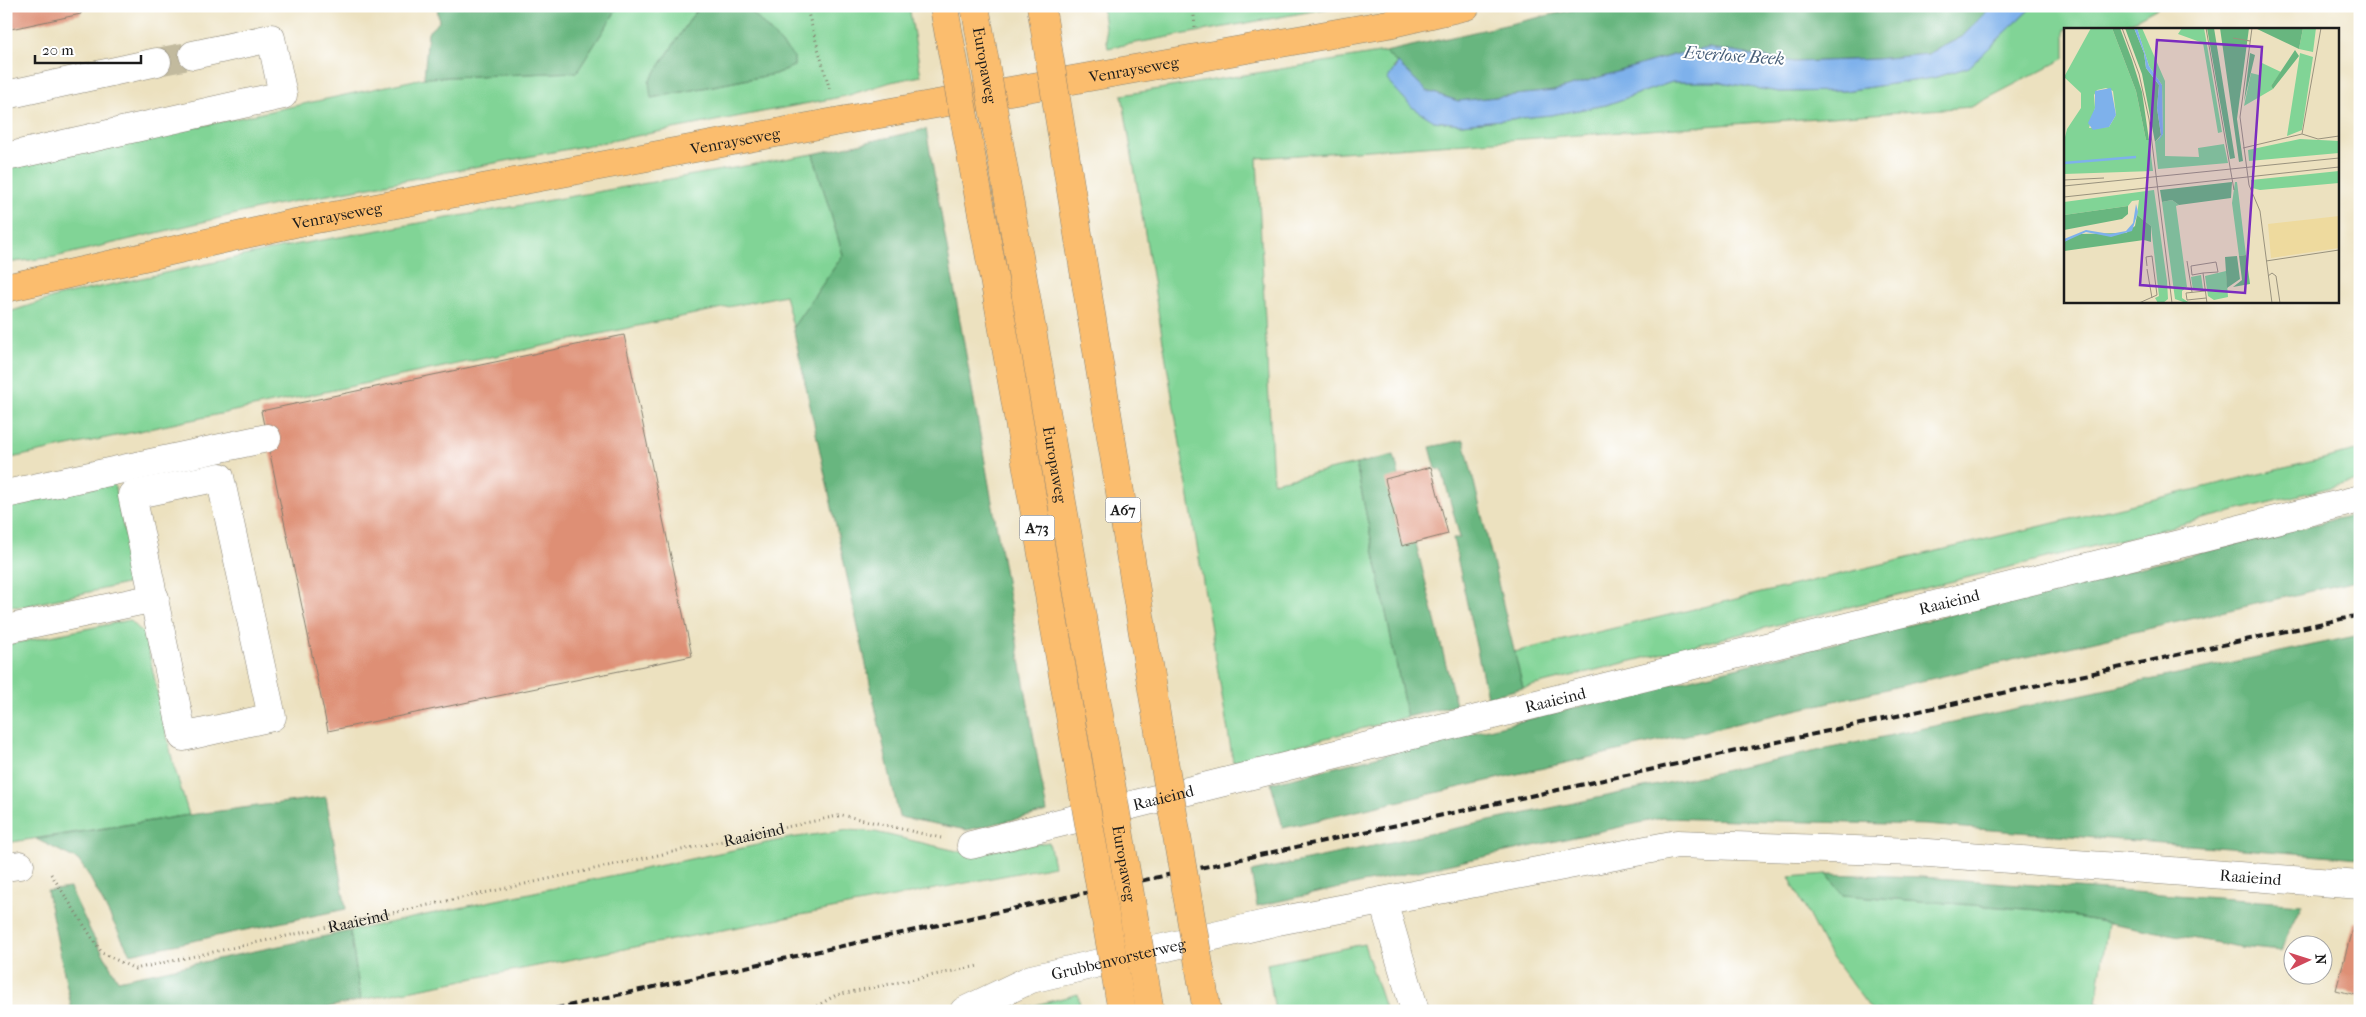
<svg xmlns="http://www.w3.org/2000/svg" width="2366" height="1017" font-family="'IM FELL French Canon',serif">
	<rect width="100%" height="100%" fill="#fff"/>
	<filter id="ink" filterUnits="userSpaceOnUse"><feTurbulence type="fractalNoise" baseFrequency=".02" numOctaves="2"/><feDisplacementMap in="SourceGraphic" scale="10" xChannelSelector="R" yChannelSelector="G"/><feConvolveMatrix kernelMatrix="1 2 1 2 8 2 1 2 1" color-interpolation-filters="sRGB"/></filter>
	<filter id="wash" filterUnits="userSpaceOnUse"><feTurbulence type="fractalNoise" baseFrequency=".0096" numOctaves="4" result="noise"/><feDisplacementMap in="SourceGraphic" scale="20" xChannelSelector="R" yChannelSelector="G"/><feGaussianBlur stdDeviation="1.12" result="paint"/><feColorMatrix in="noise" values="0 0 0 0 0 0 0 0 0 0 0 0 0 0 0 0 0 1.4 0 .05"/><feComposite in="paint" operator="in"/></filter>
	<g filter="url(#wash)">
		<rect width="100%" height="100%" fill="#ece1bf"/>
		<g fill="#81d496" stroke="#4e7859">
			<path d="M619 6H699L649 82 652 98 775 74 794 66 793 57 746 6H909L921 76 891 82 846 96 270 206 55 257 6 263V168L424 78 577 72Z"/>
			<path d="M1102 6H1341L1108 48Z"/>
			<path d="M2033 6H2161L2119 29H2065V58L1971 107 1257 158 1273 482 1356 464 1407 717 1233 762 1122 95 1385 52 1398 63 1393 68 1434 121 1462 124 1550 115 1606 105 1672 82H1720L1779 92 1844 91 1933 78 1969 67Z"/>
			<path d="M813 154 843 255 793 327 785 295 11 458 6 447V313L59 296 294 245Z"/>
			<path d="M2360 450V480L1523 688 1514 652Z"/>
			<path d="M114 483 135 582 21 607 6 606V507Z"/>
			<path d="M130 620 145 635 173 763 189 815 6 843V645Z"/>
			<path d="M849 830 875 832 970 854 1049 842 1054 866 361 1000 350 931 790 838Z"/>
			<path d="M1827 874 1843 895 2038 910 2108 923 2096 1003 2134 1011H1872L1827 951 1789 877Z"/>
			<path d="M1364 944 1386 1011H1275L1267 964Z"/>
			<path d="M1078 994 1081 1011H1013Z"/>
		</g>
		<g fill="#68b67f" stroke="#42694e">
			<path d="M437 6H619L577 72 424 78 428 32 439 22Z"/>
			<path d="M699 6H746L794 57V66L775 74 651 98 649 82Z"/>
			<path d="M1590 6H1992L1962 37 1928 54 1876 59 1794 62 1709 48 1673 55 1554 91 1458 101 1427 91 1385 52Z"/>
			<path d="M926 129 1047 812 967 830 899 817 793 327 843 255 813 154Z"/>
			<path d="M1464 440 1523 688 1487 697 1453 538H1460L1442 470 1436 469 1430 447Z"/>
			<path d="M1394 455 1456 705 1407 717 1356 464Z"/>
			<path d="M2360 513V580L1283 828 1271 783Z"/>
			<path d="M2360 635V858L1925 825 1662 818 1257 906 1251 872Z"/>
			<path d="M326 797 346 909 130 954 88 874 78 860 36 839 189 815Z"/>
			<path d="M1827 874 1921 877 2302 904 2288 932 2282 951 2240 947 2038 910 1843 895Z"/>
			<path d="M70 888 91 932 118 980 350 931 361 1000 312 1011H72L47 891Z"/>
		</g>
		<path fill="#7eb1eb" stroke="#4d6684" d="M1992 6H2033L1969 67 1933 78 1844 91 1779 92 1720 82H1672L1606 105 1551 115 1461 124 1434 121 1412 107 1387 80 1398 63 1427 91 1458 101 1554 91 1673 55 1709 48 1794 62 1876 59 1928 54 1962 37Z"/>
		<g id="blocks">
			<g fill="#de8f74">
				<path d="M6 6H80L81 14 6 30Z"/>
				<path d="M624 335 692 656 328 731 261 411Z"/>
				<path d="M1431 467 1448 534 1402 546 1385 479Z"/>
				<path d="M2354 922 2360 923V996L2336 990Z"/>
			</g>
		</g>
	</g>
	<g filter="url(#ink)">
		<use href="#blocks" fill-opacity="0" stroke="#847e6e" stroke-width="1"/>
		<g fill="none" stroke-linecap="round" stroke-linejoin="round">
			<path stroke="#c2ba9e" stroke-width="28" stroke-dasharray="28 14" stroke-linecap="butt" d="M157 62 193 55"/>
			<g stroke="#847e6e" stroke-width="29">
				<g id="minor">
					<path d="M6 95 157 62"/>
					<path d="M6 157 283 95 271 38 193 55"/>
					<path d="M220 477 272 717 183 737 132 495Z"/>
					<path d="M6 494 267 438"/>
					<path d="M6 629 155 598"/>
					<path id="s2" d="M971 845 2360 499"/>
					<path d="M6 867 20 865"/>
					<path d="M1383 901 1415 1011"/>
					<path id="s3" d="M964 1011 1031 979 1278 921 1677 844 1915 852 2360 885"/>
				</g>
			</g>
			<g stroke="#847e6e" stroke-width="29">
				<g id="major">
					<path id="s4" d="M6 288 295 223 840 121 1388 24 1466 6"/>
				</g>
			</g>
			<g stroke="#847e6e" stroke-width="29">
				<g id="highway">
					<path d="M1086 283 1160 738"/>
					<path id="s5" d="M1026 296 1105 749"/>
					<path d="M998 301 1077 756"/>
				</g>
			</g>
			<g stroke="#847e6e" stroke-width="3" stroke-dasharray="1 4" stroke-linecap="butt">
				<path d="M806 6 830 90"/>
				<path d="M1193 6 1195 27"/>
				<path id="s1" d="M51 874 102 953 135 969 842 815 941 838"/>
				<path d="M808 1011 836 995 978 966"/>
			</g>
			<use href="#minor" stroke="#fff" stroke-width="28"/>
			<use href="#major" stroke="#fbbd6e" stroke-width="28"/>
			<use href="#highway" stroke="#fbbd6e" stroke-width="28"/>
			<path stroke="#1c1c1c" stroke-width="4" stroke-dasharray="8 4" stroke-linecap="butt" d="M544 1011 2360 615"/>
			<g stroke="#847e6e" stroke-width="29" stroke-linecap="butt">
				<g id="highway-bridge">
					<path id="s6" d="M975 6 1026 296"/>
					<path d="M1041 6 1086 283"/>
					<path d="M944 8 998 301"/>
					<path d="M1160 738 1207 1011"/>
					<path id="s7" d="M1105 749 1150 1011"/>
					<path d="M1077 756 1122 1011"/>
				</g>
			</g>
			<use href="#highway-bridge" stroke="#fbbd6e" stroke-width="28"/>
		</g>
	</g>
	<g text-anchor="middle" dominant-baseline="central" stroke-width="4" stroke-linejoin="round" paint-order="stroke">
		<g fill="#fff" stroke="#606060" stroke-width="1">
			<rect x="1105.5" y="497.5" width="35" height="25" rx="4"/>
			<rect x="1019.5" y="515.5" width="35" height="25" rx="4"/>
		</g>
		<g font-size="15" font-weight="bold" fill="#1c1c1c">
			<text x="1123" y="510">A67</text>
			<text x="1037" y="528">A73</text>
		</g>
		<g font-size="16" fill="#1c1c1c" stroke="#fff">
			<text stroke="none"><textPath href="#s6" startOffset="60">Europaweg</textPath></text>
			<text stroke="none"><textPath href="#s4" startOffset="1149">Venrayseweg</textPath></text>
			<text stroke="none"><textPath href="#s4" startOffset="744">Venrayseweg</textPath></text>
			<text stroke="none"><textPath href="#s4" startOffset="339">Venrayseweg</textPath></text>
			<text stroke="none"><textPath href="#s5" startOffset="171">Europaweg</textPath></text>
			<text stroke="none"><textPath href="#s2" startOffset="1008">Raaieind</textPath></text>
			<text stroke="none"><textPath href="#s2" startOffset="602">Raaieind</textPath></text>
			<text stroke="none"><textPath href="#s2" startOffset="198">Raaieind</textPath></text>
			<text stroke="none"><textPath href="#s1" startOffset="764">Raaieind</textPath></text>
			<text stroke="none"><textPath href="#s7" startOffset="116">Europaweg</textPath></text>
			<text stroke="none"><textPath href="#s3" startOffset="1309">Raaieind</textPath></text>
			<text stroke="none"><textPath href="#s1" startOffset="359">Raaieind</textPath></text>
			<text stroke="none"><textPath href="#s3" startOffset="164">Grubbenvorsterweg</textPath></text>
		</g>
		<g font-size="18" font-style="italic" fill="#485f79" stroke="#fff">
			<text transform="translate(1734 56) rotate(4)">Everlose Beek</text>
		</g>
	</g>
	<g transform="translate(2064 28)">
		<rect width="275" height="275" fill="#ece1bf"/>
		<path d="M27 0H48L72 63 82 112H85L89 143 0 146V113L3 101 17 80V65L0 49ZM42 60 49 63 52 87 45 99 25 100 31 80 30 67 33 62ZM73 0H78L101 53V128L135 129 134 120 160 116 164 135 94 141 91 114 99 106 98 57 85 38ZM118 0H140L158 104 154 105 139 15 114 6ZM239 0H252L249 24 235 21ZM236 25 249 29 238 102 223 108ZM198 35 217 44 207 58 209 61 180 78 187 45 195 47ZM236 111 275 113V125L185 133 184 122ZM275 143V155L196 162 188 160 187 152ZM171 154H173L182 227 175 228 168 175ZM90 162 103 253 104 271 99 275H94L91 270 95 268 87 198 73 187 75 172 68 173 64 178 0 187V174ZM108 172 115 177 112 178 123 259 118 263V270L124 274H139L122 275 111 271 98 174ZM162 243 164 269 150 272 144 268 141 248ZM137 247 139 261 129 262 127 249Z" fill="#81d496" fill-rule="evenodd"/>
		<path d="M48 0H56L68 32 78 64 85 112H82L72 63ZM61 0H70L80 25 82 40 95 57 93 80 97 107 91 114 78 46ZM143 0H150L171 130 166 131ZM156 0H185L173 91 179 133 175 134ZM191 0H239L235 21ZM231 22 235 28 209 61 207 58ZM186 25 191 27 180 74ZM168 154 167 170 115 177 108 172 98 174 96 162ZM64 178V186L58 191 0 202V187ZM73 187 87 198V214L80 212 0 223V214L14 206 62 205 71 198ZM182 227 186 256 169 259 178 252 175 228ZM173 228 176 251 163 260 161 229Z" fill="#68b67f"/>
		<path d="M275 188V220L207 230 204 196Z" fill="#eeda9e"/>
		<path d="M70 0H73L85 38 98 57 99 106 94 114 97 107 93 80 95 57 82 40 80 25ZM47 60 52 87 45 99 29 102 24 95 31 80V63ZM72 176 74 184 68 203 47 209 22 204 0 214V211L22 202 46 206 62 203 69 195Z" fill="#7eb1eb"/>
		<path fill="none" stroke="#7eb1eb" stroke-width="2.5" d="M0 135 72 129"/>
		<path fill="none" stroke="#99927e" stroke-width="1" d="M58 0 75 46 85 91 108 275M142 0 170 162M188 0 176 89 185 157 196 183 208 275M169 10 186 13M238 106 254 111 275 108M179 120 238 106 257 0M0 152 40 150M0 158 275 130M0 169 275 139M123 233 128 264M202 233 275 222M83 241 88 270M139 245 128 247 127 238 152 234 154 244 139 245 143 275M204 248 208 245 212 248 216 275M141 263 122 265 123 272 142 270M75 275 93 267 88 228 82 229 83 238"/>
		<path fill="#7b2cbf" fill-opacity="0.15" stroke="#7b2cbf" stroke-width="2.5" d="M93 12 198 19 181 265 76 257Z"/>
		<rect width="275" height="275" fill="none" stroke="#1c1c1c" stroke-width="2.5"/>
	</g>
	<rect width="2366" height="1017" fill="none" stroke="#fff" stroke-width="25"/>
	<g transform="translate(2308 960) rotate(86)"><circle r="24" fill="#ffffff" stroke="#a4a4a4"/>
	<path d="M0-4L9 19L0 12L-9 19Z" fill="#d1495b"/>
	<text y="-8" font-size="14" font-weight="bold" text-anchor="middle" fill="#1c1c1c">N</text>
	</g>
	<path d="M35 55v8h106v-8" fill="none" stroke="#1c1c1c" stroke-width="2.5"/>
	<text x="42" y="55" font-size="15" fill="#1c1c1c" stroke="#ffffff" stroke-width="4" paint-order="stroke">20 m</text>
</svg>
